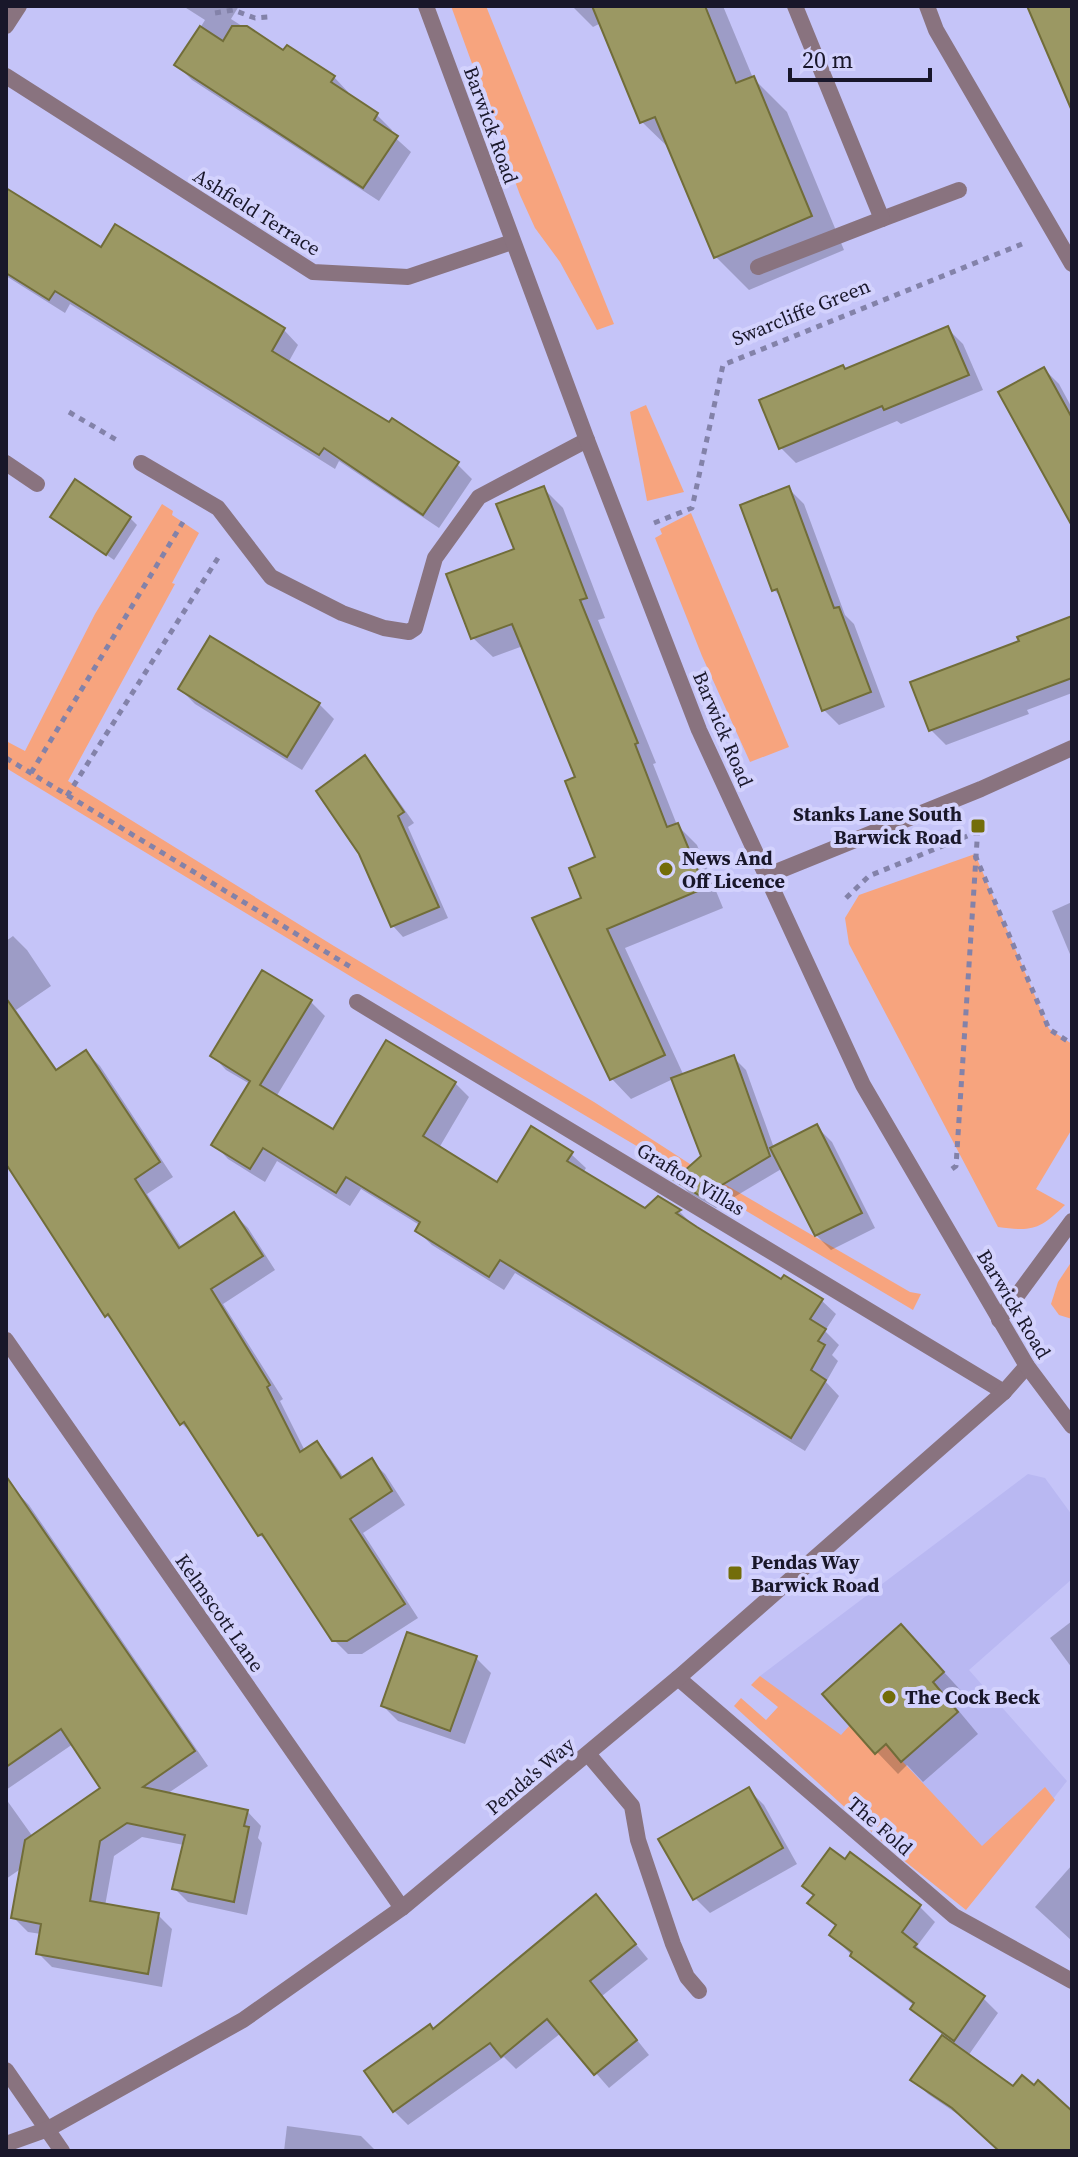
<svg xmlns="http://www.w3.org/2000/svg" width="1078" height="2157" font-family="'Source Serif 4',serif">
	<rect width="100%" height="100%" fill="#c5c4f8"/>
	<path fill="#b9b8f2" d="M1028 1474 1045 1478 1072 1515V1579L969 1670 1067 1781 983 1889 760 1676Z"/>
	<g fill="#f7a47e">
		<path d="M451 6H486L614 324 597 330 560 262 535 228 520 195Z"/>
		<path d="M646 405 684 492 647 501 630 412Z"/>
		<path d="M162 504 173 511 172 515 199 533 172 583 175 584 68 781 334 946 594 1102 690 1164 910 1292 921 1294 913 1310 360 982 6 768V741L25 751 95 614Z"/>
		<path d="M691 513 789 747 750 762 702 656 655 538 662 534 660 529Z"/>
		<path d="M975 854 1049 1029 1072 1044V1129L1036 1189 1065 1205C1040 1229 1033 1232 998 1227L849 944 845 918 859 895Z"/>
		<path d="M1072 1261V1319L1059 1315 1051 1304 1058 1282Z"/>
		<path d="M760 1676 841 1735 850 1725 875 1753 886 1744 982 1846 1045 1787 1055 1800 966 1910 897 1855 734 1706 741 1698 766 1720 778 1707 751 1685Z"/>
	</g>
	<g fill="#0003">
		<path d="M183 6H239L231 19 284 53 334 77 348 92 347 95 377 115 392 130 390 133 411 152 379 201 192 80 177 65 205 20Z"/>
		<path d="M572 6H723L753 78 787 112 844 250 749 290 715 256 672 151 642 122 601 23 593 27Z"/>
		<path d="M6 190 102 250 284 330 298 345 288 363 457 464 472 479 439 528 339 461 335 469 70 304 65 313 6 276Z"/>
		<path d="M948 329 963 344 983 390 901 424 897 421 796 463 781 448 846 370Z"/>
		<path d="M1044 369 1059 384 1072 408V523Z"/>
		<path d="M543 488 563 508 605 618 598 620 656 763 653 764 677 825 697 845 723 908 625 948 684 1076 733 1057 746 1070 774 1148 817 1127 832 1142 875 1228 831 1250 816 1235 783 1168 716 1208 689 1193 677 1180 703 1156 673 1079 631 1099 612 1079 535 919 584 899 597 858 577 778 523 646 493 657 473 638Z"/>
		<path d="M789 489 804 504 845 615 854 624 885 707 839 725 824 710 783 599 774 590Z"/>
		<path d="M52 517 130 518 137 525 114 560Z"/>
		<path d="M1072 618V693L1027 710 1029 714 946 745 931 730Z"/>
		<path d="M180 689 319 704 334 719 302 770 195 704Z"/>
		<path d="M365 758 376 769 414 823 408 827 448 918 403 937 393 926Z"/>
		<path d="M1072 902V959L1052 911Z"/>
		<path d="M13 936 27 950 51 986 16 1010 58 1071 86 1052 100 1066 173 1177 147 1194 182 1248 234 1214 248 1228 275 1270 223 1304 283 1399 280 1401 305 1451 316 1444 330 1458 344 1478 371 1460 385 1474 405 1505 363 1533 418 1618 362 1654H348L334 1640 274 1549 260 1535 196 1437 181 1423 121 1330 106 1315 6 1161V941Z"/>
		<path d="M263 973 311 1002 325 1016 276 1097 333 1131 455 1083 469 1097 439 1148 498 1185 571 1154 586 1168 583 1173 646 1210 658 1199 679 1211 693 1225 782 1281 821 1300 836 1314 825 1331 839 1345 832 1355 838 1361 826 1382 839 1396 805 1451 515 1273 504 1290 432 1245 417 1231 421 1226 361 1189 350 1206 277 1161 265 1182 228 1159 214 1144 250 1084 226 1070 212 1055Z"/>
		<path d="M6 1481 29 1505 208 1766 167 1794 247 1811 261 1826 258 1838 262 1843 247 1915 188 1902 174 1888 184 1845 142 1837 114 1856 105 1906 158 1915 172 1929 162 1987 52 1967 38 1953 41 1934 28 1932 14 1918 22 1868 6 1879V1799L33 1837 103 1788 73 1744 6 1790Z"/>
		<path d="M1072 1621V1668L1050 1638Z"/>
		<path d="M922 1648 964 1694 953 1704 978 1734 923 1782 907 1765 898 1774 877 1752Z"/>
		<path d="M476 1658 491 1673 465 1744 398 1721 383 1706Z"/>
		<path d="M749 1790 764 1805 797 1864 710 1913 695 1898Z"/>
		<path d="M851 1855 920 1907 935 1922 917 1946 930 1960 983 1998 998 2013 968 2056 1014 2088 1072 2114V2151H1000L969 2122 928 2094 913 2079 944 2036 912 2009 915 2006 867 1970 831 1935 837 1927 810 1903Z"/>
		<path d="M1072 1865V1941L1035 1907Z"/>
		<path d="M609 1911 648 1959 602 1996 649 2055 609 2088 561 2033 516 2069 504 2057 408 2125 394 2111 434 2031Z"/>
		<path d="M287 2126 361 2136 375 2150 284 2151Z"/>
	</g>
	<g fill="#9b9863" stroke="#716d39" stroke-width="2">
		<path d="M592 6H705L736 83 754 76 812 216 714 258 655 117 640 123Z"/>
		<path d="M1027 6H1072V111Z"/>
		<path d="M200 26 223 41 232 26H247L283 50 287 45 335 76 331 82 378 113 374 120 398 136 363 188 174 65Z"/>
		<path d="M6 188 101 247 115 224 156 249 285 328 272 351 389 422 392 418 459 462 423 515 324 448 319 455 55 291 49 300 6 273Z"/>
		<path d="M948 326 969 375 884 410 882 406 779 449 759 400 843 365 845 369Z"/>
		<path d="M1044 367 1072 418V526L998 392Z"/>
		<path d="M75 479 131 517 106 555 50 517Z"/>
		<path d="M544 486 587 598 580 600 638 743 635 744 667 827 678 823 705 888 607 929 665 1055 610 1080 532 918 581 898 569 868 595 857 565 781 575 777 512 624 471 639 446 574 514 549 496 504Z"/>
		<path d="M789 486 834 608 839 607 871 692 822 711 777 589 772 591 740 505Z"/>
		<path d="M1072 616V678L929 731 910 682 1019 641 1017 637Z"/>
		<path d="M210 636 320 703 287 757 178 689Z"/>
		<path d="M365 755 404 812 398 816 439 907 391 927 359 854 316 791Z"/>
		<path d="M262 970 312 1000 260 1085 333 1129 386 1040 456 1082 423 1136 497 1182 531 1126 573 1152 567 1161 645 1208 658 1196 681 1210 676 1213 697 1227 781 1279 784 1275 823 1299 810 1319 826 1329 818 1341 825 1345 811 1370 826 1380 791 1438 500 1260 489 1277 415 1231 420 1222 346 1177 336 1193 263 1148 250 1169 211 1145 250 1081 210 1056Z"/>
		<path d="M6 998 56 1070 86 1050 160 1162 135 1179 179 1248 234 1212 263 1256 211 1289 270 1385 267 1387 300 1452 317 1441 341 1478 372 1458 392 1491 350 1519 405 1604 347 1641H332L262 1534 258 1536 184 1422 180 1425 108 1314 105 1317 6 1164Z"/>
		<path d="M734 1055 770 1156 702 1197 674 1180 701 1156 671 1078Z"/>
		<path d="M817 1124 862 1213 815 1236 770 1148Z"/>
		<path d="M6 1476 195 1751 143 1787 248 1810 244 1826 249 1827 234 1902 172 1889 185 1835 127 1823 100 1841 90 1901 159 1913 148 1974 36 1954 41 1924 11 1918 25 1840 100 1788 61 1729 6 1767Z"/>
		<path d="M901 1624 944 1672 933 1682 958 1712 901 1762 886 1744 875 1754 822 1694Z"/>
		<path d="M407 1632 477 1656 450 1731 381 1706Z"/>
		<path d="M749 1787 783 1848 693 1900 658 1839Z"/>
		<path d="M830 1848 845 1859 850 1852 921 1905 902 1932 917 1944 914 1947 985 1996 954 2041 910 2009 914 2003 850 1956 852 1952 829 1935 836 1925 807 1903 814 1895 802 1886Z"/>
		<path d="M596 1894 636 1944 590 1981 637 2040 594 2075 547 2019 501 2057 490 2043 393 2112 364 2071 430 2024 433 2029Z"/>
		<path d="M942 2035 1013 2086 1022 2075 1034 2085 1038 2080 1072 2111V2151H999L952 2108 910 2080Z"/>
	</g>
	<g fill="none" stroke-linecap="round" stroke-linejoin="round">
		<g stroke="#8382a9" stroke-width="5" stroke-dasharray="6 6" stroke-linecap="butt">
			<path d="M215 13 233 10 255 18 268 17"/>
			<path d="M69 412 120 442"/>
			<path d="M654 523 692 508 723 365 1022 244"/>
			<path d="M6 758 354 969"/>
			<path d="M31 773 183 522"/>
			<path d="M67 796 218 558"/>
			<path d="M975 855 1049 1029 1072 1044"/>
			<path d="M846 898 869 876 977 832"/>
			<path d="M952 1169 956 1166 978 826"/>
		</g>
		<g stroke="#89737f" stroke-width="16">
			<path d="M141 463 218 508 271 577 342 613 384 628 409 632 415 628 435 558 479 497 587 440"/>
			<path d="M588 1754 632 1806 638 1840 673 1944 687 1977 699 1991"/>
		</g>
		<g stroke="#89737f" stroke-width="16">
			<path d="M927 6 936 30 1072 264"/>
			<path d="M6 26 19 6"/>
			<path d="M6 76 313 272 408 277 512 242"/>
			<path d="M882 219 959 190"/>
			<path d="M758 267 882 219 795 6"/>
			<path d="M6 463 37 484"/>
			<path d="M766 876 981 789 1072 748"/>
			<path d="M357 1002 1004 1392"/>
			<path d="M999 1320 1072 1221"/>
			<path d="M6 1340 402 1908"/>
			<path d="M678 1678 954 1916 1072 1981"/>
			<path d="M6 2070 62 2151"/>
			<path d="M6 2144 48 2129 243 2020 402 1908 678 1678 1004 1392 1027 1366"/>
		</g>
		<path stroke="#89737f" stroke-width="16" d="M426 6 587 440 699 730 863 1085 1027 1366 1072 1426"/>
	</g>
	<g fill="#736d0a" stroke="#d3d2fd" stroke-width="3">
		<rect x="970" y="818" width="16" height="16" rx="4"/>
		<circle cx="666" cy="869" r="8"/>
		<rect x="727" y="1565" width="16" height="16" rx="4"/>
		<circle cx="889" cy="1697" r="8"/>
	</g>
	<g text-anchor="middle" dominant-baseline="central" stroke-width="8" stroke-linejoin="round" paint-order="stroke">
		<g font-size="20" fill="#19172a" stroke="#d3d2fd">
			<text transform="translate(491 125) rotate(70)">Barwick Road</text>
			<text transform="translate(257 212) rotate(32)">Ashfield Terrace</text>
			<text transform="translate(801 312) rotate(-22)">Swarcliffe Green</text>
			<text transform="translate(723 729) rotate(67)">Barwick Road</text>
			<text transform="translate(691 1179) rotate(31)">Grafton Villas</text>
			<text transform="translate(1014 1304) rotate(59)">Barwick Road</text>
			<text transform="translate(220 1613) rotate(55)">Kelmscott Lane</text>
			<text transform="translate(530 1776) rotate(-40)">Penda's Way</text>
			<text transform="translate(880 1826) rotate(41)">The Fold</text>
		</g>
		<g font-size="20" font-weight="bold" fill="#19172a" stroke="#d3d2fd" text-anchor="start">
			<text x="962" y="814" text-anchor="end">Stanks Lane South<tspan x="962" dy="23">Barwick Road</tspan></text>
			<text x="682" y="858">News And<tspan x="682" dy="23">Off Licence</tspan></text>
			<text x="751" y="1562">Pendas Way<tspan x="751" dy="23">Barwick Road</tspan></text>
			<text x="905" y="1697">The Cock Beck</text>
		</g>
	</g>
	<rect width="1078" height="2157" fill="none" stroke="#19172a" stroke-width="16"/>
	<path d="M790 68v12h140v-12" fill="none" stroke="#19172a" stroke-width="4"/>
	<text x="802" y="68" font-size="24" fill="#19172a" stroke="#d3d2fd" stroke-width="6" paint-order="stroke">20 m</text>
</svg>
